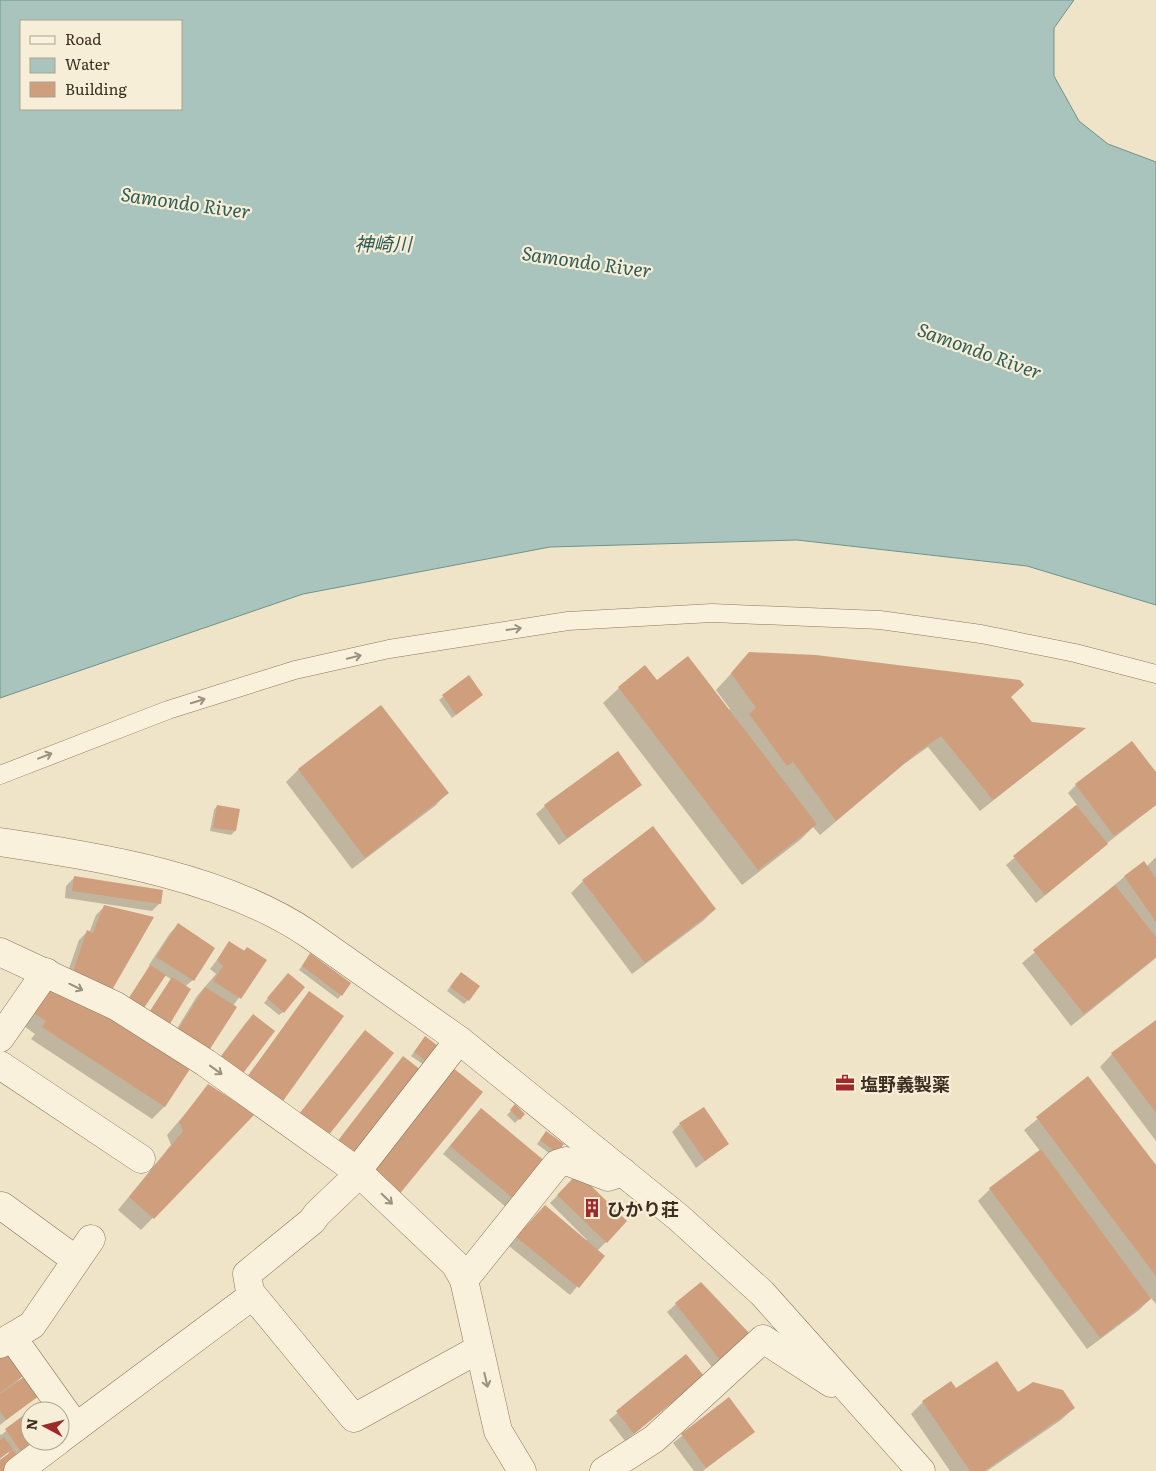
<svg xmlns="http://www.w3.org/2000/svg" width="1156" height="1471" font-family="Literata,'Noto Sans JP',serif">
	<rect width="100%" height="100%" fill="#f0e4c8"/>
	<path fill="#a9c4bc" stroke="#6f938a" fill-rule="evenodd" d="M0 0H1074L1054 28V76L1079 121 1108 144 1156 162V605L1027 566 797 540 550 547 303 594 0 698ZM181 21V109H21V21Z"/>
	<g fill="#0003" fill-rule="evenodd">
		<path d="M750 653 1010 697 1032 724 1084 729 980 811 928 747 904 764 820 835 813 827 800 840 742 885 603 703 619 688 657 682 728 710 730 709 716 690Z"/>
		<path d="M468 677 478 698 452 718 439 700Z"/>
		<path d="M381 707 447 793 435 806 352 869 286 782 298 770Z"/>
		<path d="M1132 742 1156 774V805L1106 844 1098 852 1036 903 1006 865 1077 805 1068 793 1076 785Z"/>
		<path d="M640 785 559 845 536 814 545 806Z"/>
		<path d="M217 806 235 831 231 835 210 831 214 810Z"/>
		<path d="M1156 857V958L1071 1026 1022 963 1124 877 1144 863 1146 867Z"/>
		<path d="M74 878 160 903 152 911 65 898 66 886Z"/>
		<path d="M583 881 715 909 703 921 632 974 571 893Z"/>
		<path d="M104 907 152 918 65 980 79 940 87 932 89 933 96 915Z"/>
		<path d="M178 925 193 980 145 1019 171 979 164 975 124 1005 151 966 149 965 170 933Z"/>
		<path d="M230 943 265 961 233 1006 170 1040 197 996 216 974 210 969Z"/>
		<path d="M307 959 341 995 338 999 299 970Z"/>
		<path d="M457 977 468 1000 464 1004 447 991Z"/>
		<path d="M285 978 283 1012 279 1015 264 1003Z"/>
		<path d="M309 993 342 1016 274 1108 241 1085Z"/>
		<path d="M37 1001 188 1070 164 1107 152 1119 31 1039 35 1034 21 1024Z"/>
		<path d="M253 1016 212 1068 245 1024Z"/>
		<path d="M1156 1022V1141L1100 1067 1112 1054Z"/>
		<path d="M365 1032 328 1135 293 1122 357 1040Z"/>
		<path d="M425 1038 427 1067 411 1056Z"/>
		<path d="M404 1057 351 1167 330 1151Z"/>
		<path d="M1088 1078 1156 1167V1304L1151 1298 1138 1311 1087 1349 978 1201 990 1189 1040 1151 1024 1130Z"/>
		<path d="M209 1086 253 1114 141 1230 118 1210 171 1145 167 1135Z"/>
		<path d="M515 1106 524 1114 515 1123 507 1115Z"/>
		<path d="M473 1118 544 1162 506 1207 443 1154Z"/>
		<path d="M680 1124 727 1144 696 1168 672 1132Z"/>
		<path d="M543 1136 562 1144 553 1156 537 1144Z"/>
		<path d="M578 1175 606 1242 597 1251 603 1256 570 1295 509 1246 537 1214 586 1241 587 1240 550 1203Z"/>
		<path d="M676 1304 741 1343 712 1367 667 1312Z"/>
		<path d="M0 1353 22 1376 13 1387 37 1396 0 1425Z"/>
		<path d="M686 1355 695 1384 625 1441 609 1420Z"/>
		<path d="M956 1390 1017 1394 1074 1408 1061 1420 987 1471H950L911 1414 923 1402Z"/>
		<path d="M729 1399 753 1432 703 1471H694L673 1443Z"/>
		<path d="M30 1413V1441H52L0 1471V1434L1 1435ZM8 1452 10 1454 1 1460 0 1459Z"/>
	</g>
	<g fill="#cf9f7d">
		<path d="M749 652 816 655 1020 680 1024 685 1011 697 1032 722 1086 728 993 800 941 736 918 752 836 821 793 762 787 766 749 714 756 708 731 673Z"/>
		<path d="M688 656 817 824 758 870 618 687 645 665 657 680Z"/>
		<path d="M469 675 483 695 456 715 442 695Z"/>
		<path d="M381 705 449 793 365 858 298 769Z"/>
		<path d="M1132 741 1156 772V805L1114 836 1075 784Z"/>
		<path d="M618 751 642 785 567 838 544 805Z"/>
		<path d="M217 805 240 809 236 831 213 828Z"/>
		<path d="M1076 805 1108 844 1045 895 1013 856Z"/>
		<path d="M653 826 716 909 645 963 582 880Z"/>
		<path d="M1144 861 1156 878V922L1124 876Z"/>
		<path d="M74 876 163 890 161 904 72 891Z"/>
		<path d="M1115 885 1156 937V957L1084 1014 1033 950Z"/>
		<path d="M104 905 154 917 112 990 73 972 87 930 93 933Z"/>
		<path d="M178 923 215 948 194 981 156 957Z"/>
		<path d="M229 941 244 951 247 947 267 960 241 999 213 981 223 966 217 960Z"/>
		<path d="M310 953 351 983 342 996 302 966Z"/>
		<path d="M150 965 166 975 142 1011 127 1001Z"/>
		<path d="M461 972 480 986 469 1001 450 987Z"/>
		<path d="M288 973 305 987 284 1013 267 998Z"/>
		<path d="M172 977 191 989 168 1027 148 1014Z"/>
		<path d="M49 987 67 992 190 1069 165 1107 42 1027 46 1021 32 1012Z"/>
		<path d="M205 987 237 1007 208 1052 177 1031Z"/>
		<path d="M309 991 344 1016 283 1101 248 1076Z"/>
		<path d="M253 1014 275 1031 241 1076 219 1059Z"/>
		<path d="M1156 1020V1113L1111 1053Z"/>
		<path d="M365 1030 394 1053 328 1136 300 1113Z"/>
		<path d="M425 1036 442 1049 432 1065 414 1052Z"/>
		<path d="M403 1056 426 1074 360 1160 337 1142Z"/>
		<path d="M452 1067 483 1092 398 1196 370 1167Z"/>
		<path d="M1088 1076 1156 1165V1276L1036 1117Z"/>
		<path d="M208 1084 255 1114 154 1219 129 1197 183 1131 179 1122Z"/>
		<path d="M515 1104 525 1114 520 1120 510 1110Z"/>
		<path d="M704 1107 729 1144 705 1161 679 1123Z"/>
		<path d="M481 1108 546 1162 515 1200 450 1146Z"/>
		<path d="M546 1131 564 1144 557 1153 540 1140Z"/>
		<path d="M1041 1149 1151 1299 1100 1338 989 1188Z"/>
		<path d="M578 1173 627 1221 607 1243 557 1195Z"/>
		<path d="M545 1205 605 1256 579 1288 516 1237Z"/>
		<path d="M701 1282 751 1335 720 1360 675 1303Z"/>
		<path d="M4 1349 23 1376 0 1393V1352Z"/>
		<path d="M686 1354 704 1376 634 1434 616 1411Z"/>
		<path d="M997 1361 1018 1392 1033 1382 1063 1390 1075 1408 984 1471H970L922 1401 951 1381 956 1388Z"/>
		<path d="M25 1376 39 1396 6 1420 0 1411V1394Z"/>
		<path d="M729 1397 755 1432 706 1468 681 1434Z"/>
		<path d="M43 1401 50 1411H30V1441H51L26 1459 5 1429Z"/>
		<path d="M4 1437 13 1449 0 1458V1440Z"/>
		<path d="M13 1450 22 1462 9 1471H0V1460Z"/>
	</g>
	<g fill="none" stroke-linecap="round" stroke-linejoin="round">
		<g stroke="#8d765c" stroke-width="19">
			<path id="service" d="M0 775 168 710 295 670 389 649 568 621 712 613 880 620 981 634 1075 653 1156 674"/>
		</g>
		<g stroke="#8d765c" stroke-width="29">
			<g id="minor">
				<path d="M0 842C103 858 223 876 310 935L459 1040 678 1217 762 1293 921 1471"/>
				<path d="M0 952 116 1006 206 1063 357 1171 455 1264 464 1280 498 1431 522 1471"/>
				<path d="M0 1038 46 972"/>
				<path d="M0 1065 141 1159"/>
				<path d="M357 1171 459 1040"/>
				<path d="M0 1208 2 1206 76 1260"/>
				<path d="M464 1280 557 1164 566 1161 608 1177 623 1172"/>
				<path d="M250 1292 354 1418 479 1349"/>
				<path d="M12 1337 76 1427"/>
				<path d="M0 1344 32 1325 91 1239"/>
				<path d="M60 1439 248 1299 250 1292 247 1274 312 1221 317 1214 360 1173"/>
				<path d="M18 1471 58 1441"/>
				<path d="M604 1471 654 1439 763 1339 831 1383"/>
			</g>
		</g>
		<use href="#service" stroke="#faf1dc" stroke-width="18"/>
		<use href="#minor" stroke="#faf1dc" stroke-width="28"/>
	</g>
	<defs><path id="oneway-shaft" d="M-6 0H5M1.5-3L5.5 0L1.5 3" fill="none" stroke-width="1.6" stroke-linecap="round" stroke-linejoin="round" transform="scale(1.25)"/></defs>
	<g stroke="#9c907e">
		<use href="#oneway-shaft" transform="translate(514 629) rotate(-8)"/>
		<use href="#oneway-shaft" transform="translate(354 657) rotate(-13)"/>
		<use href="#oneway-shaft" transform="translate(198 701) rotate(-17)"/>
		<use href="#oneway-shaft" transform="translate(45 756) rotate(-21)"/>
		<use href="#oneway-shaft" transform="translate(76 987) rotate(26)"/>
		<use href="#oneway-shaft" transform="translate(216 1070) rotate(36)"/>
		<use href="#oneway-shaft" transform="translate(387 1199) rotate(44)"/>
		<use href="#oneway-shaft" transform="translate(486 1380) rotate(77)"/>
	</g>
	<defs>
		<g id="office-bare" transform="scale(1.5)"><path d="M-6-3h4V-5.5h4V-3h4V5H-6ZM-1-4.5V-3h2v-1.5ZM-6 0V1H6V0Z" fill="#9e2a2b" stroke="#f7eed8" stroke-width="2.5" paint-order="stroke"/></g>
		<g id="building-bare" transform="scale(1.5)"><path d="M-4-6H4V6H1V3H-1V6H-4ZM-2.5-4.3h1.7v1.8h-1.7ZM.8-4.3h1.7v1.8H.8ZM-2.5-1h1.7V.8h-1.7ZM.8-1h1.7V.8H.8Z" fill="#9e2a2b" stroke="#f7eed8" stroke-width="2.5" paint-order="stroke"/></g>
	</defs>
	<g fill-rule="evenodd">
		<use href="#office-bare" x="845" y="1083"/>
		<use href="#building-bare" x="592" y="1208"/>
	</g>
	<g text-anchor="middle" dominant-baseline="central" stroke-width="4.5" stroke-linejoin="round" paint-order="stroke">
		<g font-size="18" font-weight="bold" fill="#3d2e20" stroke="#f7eed8" text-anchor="start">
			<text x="860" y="1083">塩野義製薬</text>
			<text x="607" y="1208">ひかり荘</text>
		</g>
		<g font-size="19" font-style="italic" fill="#2f5d5a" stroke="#f7eed8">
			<text transform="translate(186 202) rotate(8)">Samondo River</text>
			<text x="383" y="243">神崎川</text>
			<text transform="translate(587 261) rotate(8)">Samondo River</text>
			<text transform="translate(980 350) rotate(20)">Samondo River</text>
		</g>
	</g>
	<rect x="20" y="20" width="162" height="90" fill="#f7eed8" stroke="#ada18e"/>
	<rect x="30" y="36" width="25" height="8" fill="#faf1dc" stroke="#ada18e"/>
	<text x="65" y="45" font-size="15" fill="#3d2e20">Road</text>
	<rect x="30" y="58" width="25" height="15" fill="#a9c4bc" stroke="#ada18e"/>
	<text x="65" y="70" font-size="15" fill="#3d2e20">Water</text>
	<rect x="30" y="82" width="25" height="15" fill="#cf9f7d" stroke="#ada18e"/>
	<text x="65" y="95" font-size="15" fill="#3d2e20">Building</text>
	<g transform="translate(45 1426) rotate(277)"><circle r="24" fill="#f7eed8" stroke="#ada18e"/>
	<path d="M0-4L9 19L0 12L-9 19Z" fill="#9e2a2b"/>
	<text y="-8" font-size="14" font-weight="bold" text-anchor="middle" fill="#3d2e20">N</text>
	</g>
</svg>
